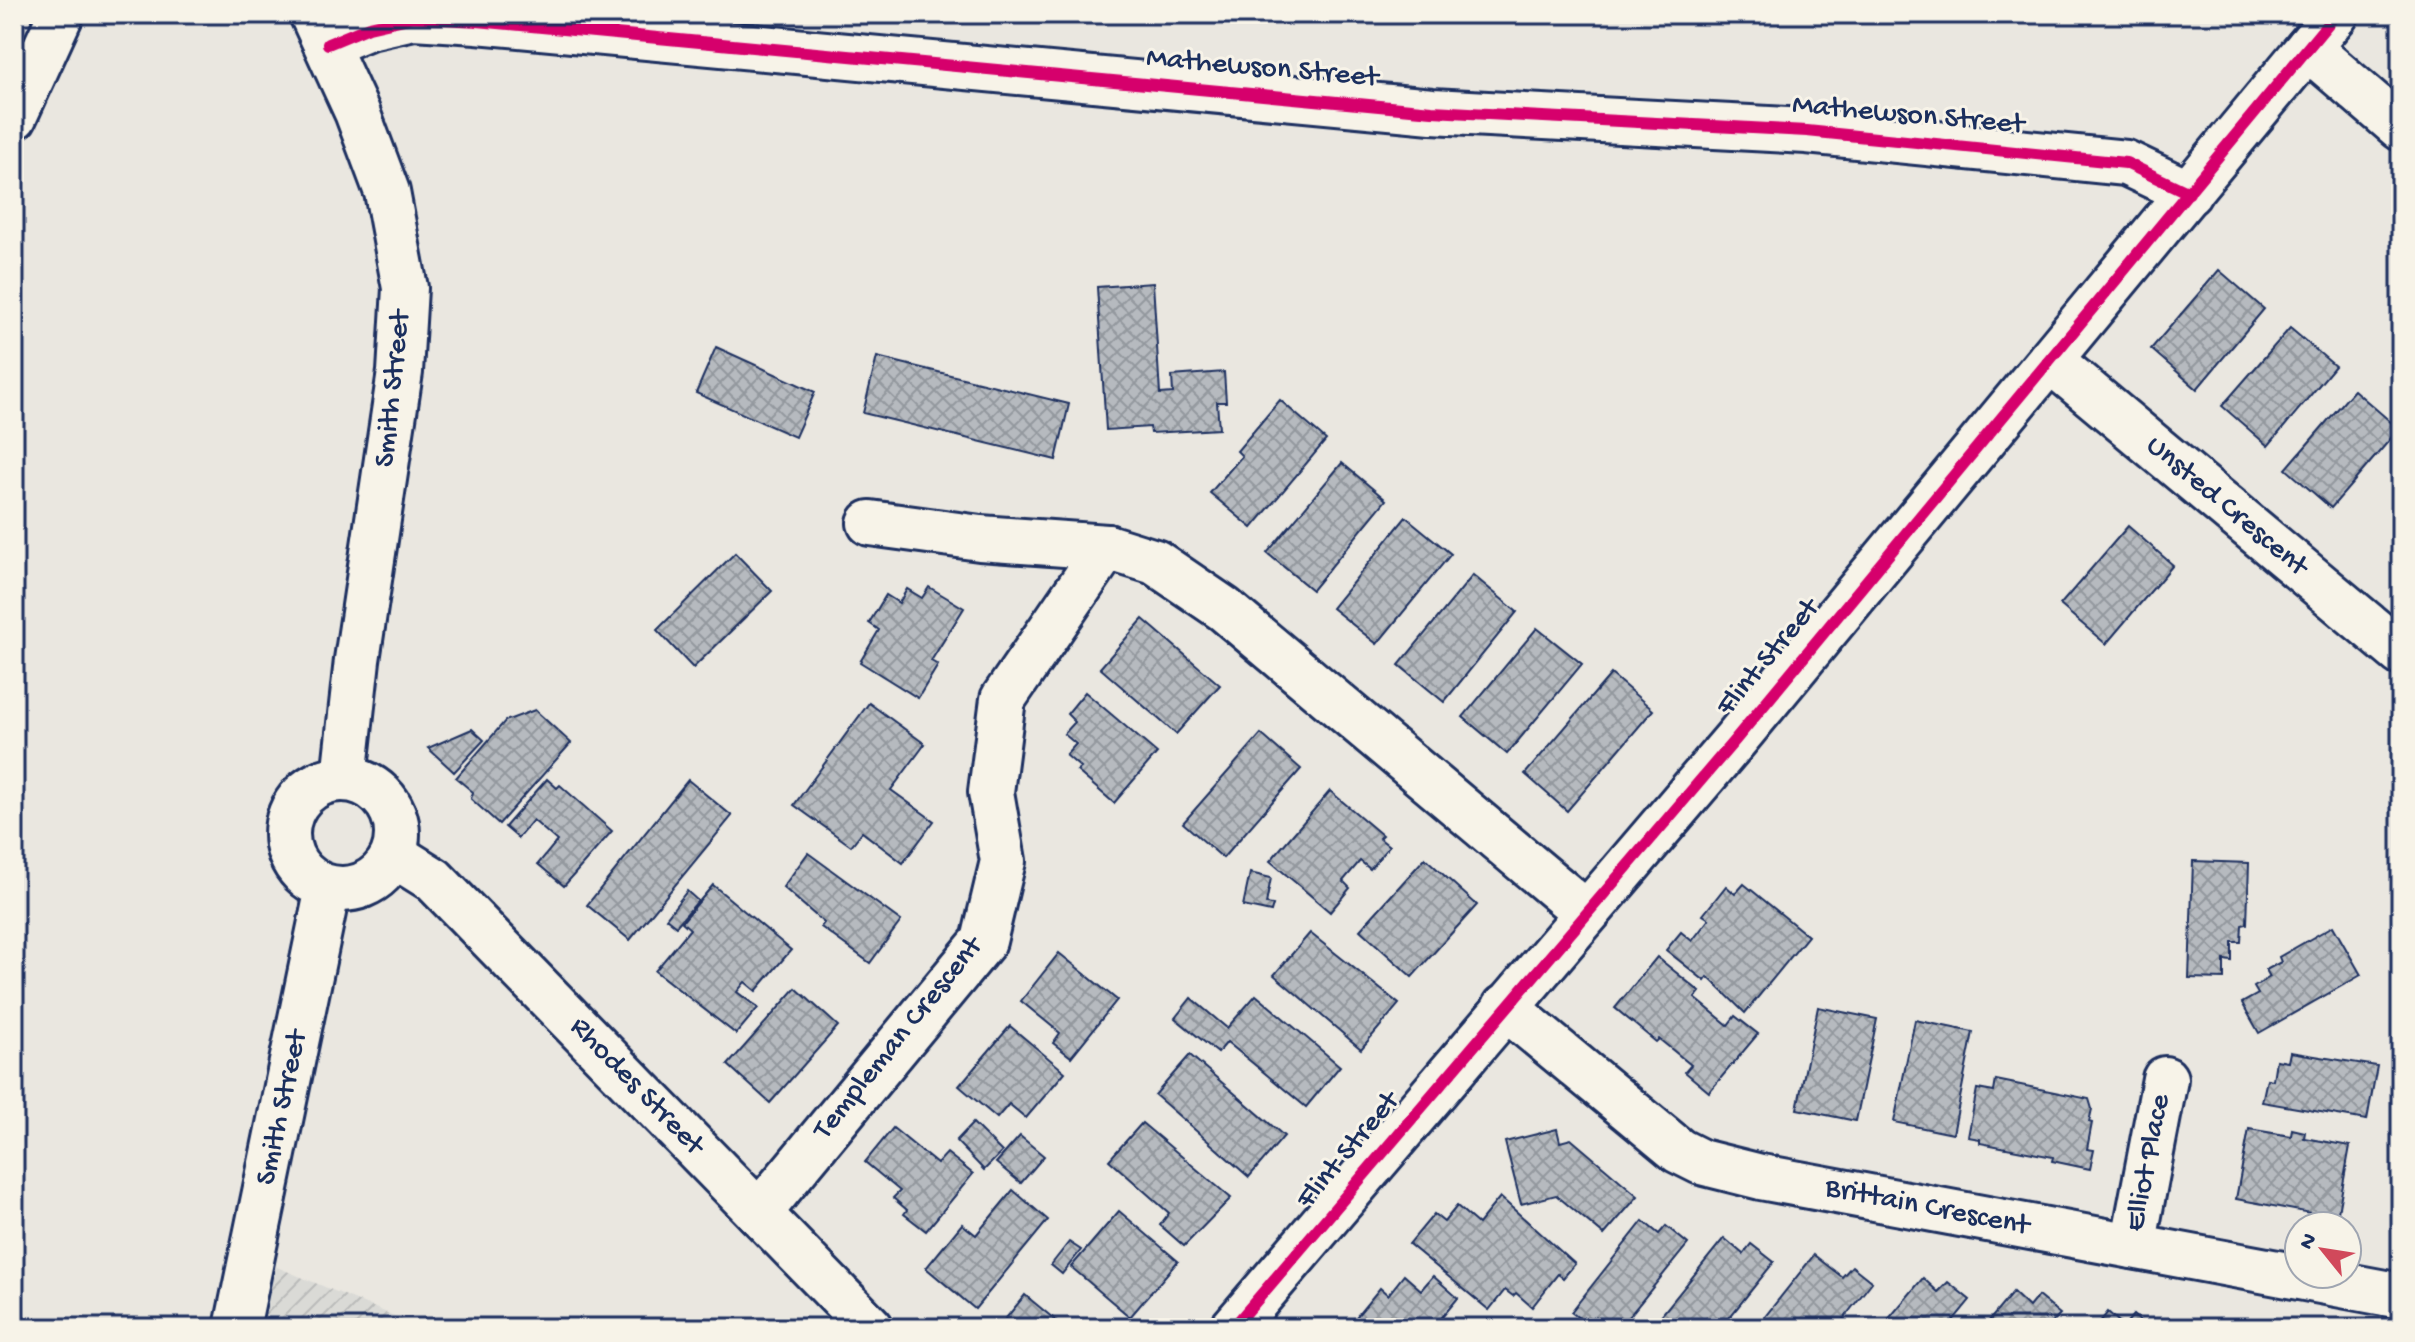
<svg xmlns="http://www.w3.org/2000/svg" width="2415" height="1342" font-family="'Gochi Hand',sans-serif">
	<defs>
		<pattern id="industrial-furrows" width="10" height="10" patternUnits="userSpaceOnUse" patternTransform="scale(2)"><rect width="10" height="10" fill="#dadad6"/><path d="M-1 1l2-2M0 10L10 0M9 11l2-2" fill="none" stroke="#babbba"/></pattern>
		<pattern id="building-cross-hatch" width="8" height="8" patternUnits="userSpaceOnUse" patternTransform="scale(2)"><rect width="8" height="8" fill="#b6babf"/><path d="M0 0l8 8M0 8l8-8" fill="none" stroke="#93989e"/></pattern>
	</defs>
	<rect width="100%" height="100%" fill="#eae7e0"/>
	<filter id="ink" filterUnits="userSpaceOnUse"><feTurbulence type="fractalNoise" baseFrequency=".0125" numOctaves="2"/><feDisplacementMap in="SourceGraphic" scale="16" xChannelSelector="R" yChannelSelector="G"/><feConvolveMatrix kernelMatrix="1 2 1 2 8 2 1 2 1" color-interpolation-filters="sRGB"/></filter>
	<g filter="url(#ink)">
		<path fill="url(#industrial-furrows)" d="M253 1257 423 1328H237Z"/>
		<g fill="url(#building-cross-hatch)" stroke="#1b2f5e" stroke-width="2">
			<path d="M2219 270 2264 309 2197 389 2151 349Z"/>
			<path d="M1153 283 1160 394 1173 393 1172 376 1224 372 1226 402H1217L1219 429 1151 433 1150 427 1106 430 1097 287Z"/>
			<path d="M2290 328 2335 366 2268 446 2222 406Z"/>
			<path d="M716 347 815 392 795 437 696 393Z"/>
			<path d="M877 357 1069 404 1056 460 863 413Z"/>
			<path d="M2354 390 2399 429 2331 508 2286 469Z"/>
			<path d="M1280 400 1326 440 1252 528 1210 493 1242 456 1237 451Z"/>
			<path d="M1342 463 1386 500 1312 590 1267 553Z"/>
			<path d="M1406 517 1451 554 1377 644 1332 608Z"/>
			<path d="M2128 526 2173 565 2106 644 2060 605Z"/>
			<path d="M735 553 772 591 693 668 657 630Z"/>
			<path d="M1473 575 1517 612 1444 702 1399 665Z"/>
			<path d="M929 587 964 608 931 661 938 665 918 698 860 662 879 630 869 623 886 595 899 603 907 589 922 598Z"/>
			<path d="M1143 619 1220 685 1176 734 1100 668Z"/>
			<path d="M1537 628 1582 664 1507 754 1463 717Z"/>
			<path d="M1611 674 1653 710 1567 811 1525 774Z"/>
			<path d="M1085 692 1157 753 1114 803 1077 771 1081 768 1066 755 1076 744 1064 734 1075 722 1067 714Z"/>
			<path d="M869 703 925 744 891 790 934 821 903 863 862 832 851 846 794 805Z"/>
			<path d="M535 710 571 743 499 824 471 799 473 792 456 778 505 721Z"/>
			<path d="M472 729 484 740 454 772 428 748Z"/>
			<path d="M1261 734 1301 769 1223 858 1183 823Z"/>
			<path d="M547 779 557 788 560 785 612 831 564 886 538 864 557 841 533 820 518 838 505 827Z"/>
			<path d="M688 780 732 816 630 940 587 905Z"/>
			<path d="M1330 791 1382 835 1379 838 1389 846 1370 869 1360 861 1343 881 1350 888 1330 912 1270 861Z"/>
			<path d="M808 853 901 921 870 963 821 927 824 923 783 887Z"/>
			<path d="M1425 858 1477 905 1412 977 1360 930Z"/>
			<path d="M2193 861 2249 863 2247 924 2242 925 2241 942H2232V961L2224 960V979L2189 978Z"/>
			<path d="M1250 873 1271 878 1266 904 1273 905 1271 912 1243 906Z"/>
			<path d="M1744 884 1808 936 1745 1013 1708 977 1705 981 1666 950 1681 932 1692 941 1709 919 1703 915 1726 886 1735 894Z"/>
			<path d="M713 885 791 950 756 991 745 982 737 992 758 1008 736 1034 655 971 690 929 682 922Z"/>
			<path d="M687 891 698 901 676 926 666 918Z"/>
			<path d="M2333 926 2361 975 2259 1033 2242 1003 2258 994 2254 987 2270 977 2266 970 2281 962 2279 957Z"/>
			<path d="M1310 933 1399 1004 1361 1049 1274 975Z"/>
			<path d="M1059 953 1117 1000 1071 1057 1053 1043 1060 1033 1021 1001Z"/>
			<path d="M1657 957 1700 992 1695 998 1728 1025 1735 1016 1758 1034 1709 1092 1685 1072 1691 1065 1659 1039 1656 1042 1615 1008Z"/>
			<path d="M796 988 838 1026 770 1103 728 1065Z"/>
			<path d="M1256 995 1340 1066 1306 1107 1227 1042 1218 1053 1175 1018 1191 998 1227 1028Z"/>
			<path d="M1818 1007 1877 1019 1856 1121 1797 1109Z"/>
			<path d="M1915 1020 1973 1032 1953 1134 1894 1122Z"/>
			<path d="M1010 1026 1065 1072 1026 1118 1009 1104 997 1118 959 1086Z"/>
			<path d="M2290 1052 2377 1066 2367 1120 2262 1102 2267 1079 2273 1080 2276 1060 2288 1062Z"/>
			<path d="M1190 1055 1284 1136 1249 1177 1155 1095Z"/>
			<path d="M1996 1080 2089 1099 2092 1109 2089 1122 2092 1123 2087 1149 2094 1150 2090 1169 2052 1161 2053 1157 1980 1143V1139L1968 1137 1977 1089 1994 1092Z"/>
			<path d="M973 1123 1002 1152 984 1170 956 1141Z"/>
			<path d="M1142 1123 1231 1198 1184 1246 1160 1225 1169 1213 1109 1160Z"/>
			<path d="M893 1128 937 1164 947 1153 973 1174 926 1231 904 1214 907 1210 893 1198 900 1191 865 1162Z"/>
			<path d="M1557 1129 1560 1142 1571 1139 1638 1196 1604 1235 1556 1195 1521 1204 1505 1142Z"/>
			<path d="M2249 1129 2291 1136 2292 1129 2305 1132 2304 1138 2350 1146 2337 1218 2236 1199Z"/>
			<path d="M1020 1136 1044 1156 1021 1183 996 1163Z"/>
			<path d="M1013 1190 1048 1220 975 1309 926 1268 962 1224 976 1235Z"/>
			<path d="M1500 1197 1575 1264 1563 1278 1558 1274 1532 1307 1516 1293 1513 1296 1505 1290 1489 1310 1409 1244 1434 1214 1444 1222 1457 1206 1478 1224Z"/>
			<path d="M1119 1211 1178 1261 1130 1317 1071 1267Z"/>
			<path d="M1643 1221 1659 1234 1666 1226 1688 1244 1627 1319 1634 1324 1631 1328H1592L1571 1312Z"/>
			<path d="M1724 1238 1743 1254 1751 1244 1774 1262 1721 1328H1651Z"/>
			<path d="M1069 1242 1081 1250 1062 1274 1051 1265Z"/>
			<path d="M1814 1255 1842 1277 1852 1266 1872 1282 1836 1328H1756Z"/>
			<path d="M1404 1275 1421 1290 1433 1276 1458 1298 1433 1328H1360L1352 1322 1380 1288 1388 1295Z"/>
			<path d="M1923 1278 1938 1292 1948 1282 1970 1300 1947 1328H1881Z"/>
			<path d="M2013 1292 2029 1307 2038 1296 2060 1314 2047 1328H1983Z"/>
			<path d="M1025 1295 1065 1328H998Z"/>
			<path d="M2108 1312 2124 1326 2133 1315 2148 1328H2095Z"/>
		</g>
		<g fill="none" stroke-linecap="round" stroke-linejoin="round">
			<g stroke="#1b2f5e" stroke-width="50">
				<g id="minor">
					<path d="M328 44 369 27 413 17 477 21 1432 111 1807 131 2126 163 2189 193"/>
					<path d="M2308 48 2401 128"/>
					<path d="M14 117 61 14"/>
					<path d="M2050 360 2401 653"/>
					<path d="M870 523 980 538 1107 547 1155 562 1224 609 1586 913"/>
					<path d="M394 855 434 880 871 1328"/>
					<path d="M1505 1007 1679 1151 1701 1162 1761 1177 2401 1296"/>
					<path d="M759 1213 984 941 1003 861 991 792 1003 699 1107 547"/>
					<path d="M2133 1246 2165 1079"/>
					<path d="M1233 1328 1735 740 2336 14"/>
				</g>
			</g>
			<g stroke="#1b2f5e" stroke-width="50">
				<g id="tertiary">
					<path d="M312 14 357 112 387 192 405 288 400 372 357 660 344 778"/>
					<circle cx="342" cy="834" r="55"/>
					<path d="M237 1328 328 888"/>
				</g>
			</g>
			<use href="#minor" stroke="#f7f3e8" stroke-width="44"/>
			<use href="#tertiary" stroke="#f7f3e8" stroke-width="44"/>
			<g stroke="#f7f3e8" stroke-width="17">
				<g id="cycleway">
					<path d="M328 44 369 27 413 17 477 21 1432 111 1807 131 2126 163 2189 193"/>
					<path d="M1233 1328 1735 740 2336 14"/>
				</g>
			</g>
			<use href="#cycleway" stroke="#d6006c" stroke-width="12"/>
		</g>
	</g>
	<g text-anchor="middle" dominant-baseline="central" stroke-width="6" stroke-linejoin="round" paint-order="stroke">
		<g font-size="30" fill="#1b2f5e" stroke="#f7f3e8">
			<text transform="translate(1262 69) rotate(5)">Mathewson Street</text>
			<text transform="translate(1908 116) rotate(5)">Mathewson Street</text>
			<text transform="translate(394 389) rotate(-84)">Smith Street</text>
			<text transform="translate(2226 507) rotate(40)">Unsted Crescent</text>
			<text transform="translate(1769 658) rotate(-50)">Flint Street</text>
			<text transform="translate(899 1039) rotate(-51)">Templeman Crescent</text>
			<text transform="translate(636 1087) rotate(46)">Rhodes Street</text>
			<text transform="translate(283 1108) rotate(-78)">Smith Street</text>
			<text transform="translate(1349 1151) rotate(-50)">Flint Street</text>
			<text transform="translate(2149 1163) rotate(-79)">Elliot Place</text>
			<text transform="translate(1927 1208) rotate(11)">Brittain Crescent</text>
		</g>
	</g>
	<rect width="2415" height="1342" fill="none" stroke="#f7f3e8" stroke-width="48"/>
	<rect x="24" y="24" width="2367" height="1294" fill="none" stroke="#1b2f5e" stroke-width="3" filter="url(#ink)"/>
	<g transform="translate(2323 1250) rotate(300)"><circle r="38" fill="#f7f3e8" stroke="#9fa5b1" stroke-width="2"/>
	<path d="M0-6L14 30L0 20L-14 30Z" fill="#d1495b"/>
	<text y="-12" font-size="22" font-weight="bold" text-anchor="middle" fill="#1b2f5e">N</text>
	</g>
</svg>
